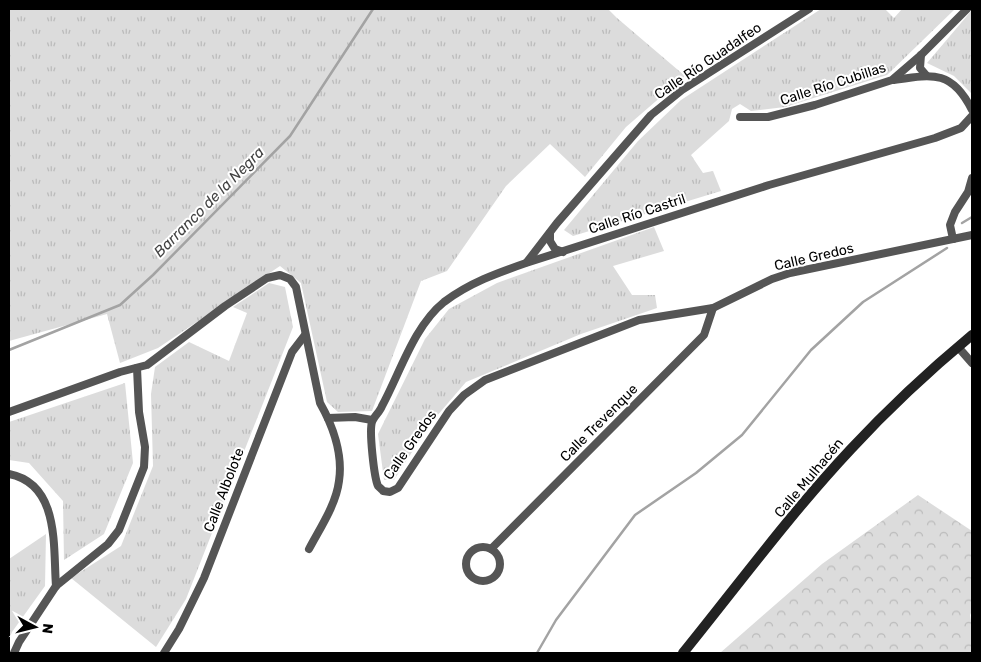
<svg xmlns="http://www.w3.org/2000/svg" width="981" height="662" font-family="Rubik,sans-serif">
	<defs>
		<pattern id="grass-tufts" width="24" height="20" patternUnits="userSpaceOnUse" patternTransform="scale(1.25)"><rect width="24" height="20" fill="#dcdcdc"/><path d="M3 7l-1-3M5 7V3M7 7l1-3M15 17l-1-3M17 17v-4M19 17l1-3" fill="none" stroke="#bbb"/></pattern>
		<pattern id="forest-crowns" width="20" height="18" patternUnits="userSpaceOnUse" patternTransform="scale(1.25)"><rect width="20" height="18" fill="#dcdcdc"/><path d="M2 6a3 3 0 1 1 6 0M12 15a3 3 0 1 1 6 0" fill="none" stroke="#bbb"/></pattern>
	</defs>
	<rect width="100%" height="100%" fill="#fff"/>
	<g fill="url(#grass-tufts)">
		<path d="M9 9H608L617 18 685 76 626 127 585 177 550 144 506 186 447 271 421 281 372 411 338 412 327 402 301 283 280 266 158 348 120 363 107 314 9 341Z"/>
		<path d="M821 9H885L894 18 902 9H955L887 75 785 107 751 111 740 104 732 109 729 121 691 155 703 173 713 171 721 191 573 236 564 230 638 141 681 100Z"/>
		<path d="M972 10V94L954 76 927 63Z"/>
		<path d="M654 227 664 251 613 266 632 295H655L657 308 581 334 466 382 430 424 394 480H384L378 434 425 339 449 309 497 283Z"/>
		<path d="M269 283 285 287 293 327 186 599 156 647 71 578 121 546 153 466 151 394 155 367 189 342 229 361 247 313 233 307Z"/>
		<path d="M125 383 133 463 104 534 64 560 63 501 29 463 9 460V422Z"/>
		<path d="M46 534 45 586 12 632 9 640V559Z"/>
	</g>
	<path fill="url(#forest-crowns)" d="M918 495 972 531V611L970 615 972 629V653H720L822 564Z"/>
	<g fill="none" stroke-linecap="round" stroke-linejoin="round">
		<g stroke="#a3a3a3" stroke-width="2.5">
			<path d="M962 223 972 217"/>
			<path d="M9 350 120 305 153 275 290 136 373 9"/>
			<path d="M537 653 556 620 635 515 696 473 742 435 811 350 863 302 947 248"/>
		</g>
		<g stroke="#555" stroke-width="8">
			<path d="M921 55 920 68 926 75"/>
			<path d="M894 80C933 74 952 70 972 110"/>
			<path d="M972 116 961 128 935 138 769 185 526 263C497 273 469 283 444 302 414 326 400 373 382 406 380 412 374 416 372 422 369 431 374 477 378 486 380 488 382 489 383 491L390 492 398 488 449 411 464 395 485 380 639 320 713 308 772 279 790 273 972 235"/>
			<path d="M740 117H768L815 105 892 80 921 55 967 9"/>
			<path d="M550 233V241L555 249 563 252"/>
			<path d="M953 239 950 225 955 212 968 192 972 178"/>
			<path d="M527 262 557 223 651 115 682 90 809 9"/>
			<path d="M958 347 972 363"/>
			<path d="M9 412 120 372 147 365 225 306 267 278 280 275 290 279 296 287 320 403C333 426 343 455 339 481 336 505 320 528 309 549"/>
			<path d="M328 418 355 417 372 420"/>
			<path d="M9 474C60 484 53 547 56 586"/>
			<circle cx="483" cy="564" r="17"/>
			<path d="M491 549 704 335 713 308"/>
			<path d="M14 653 19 642 56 586 108 544 119 530 144 467 145 447 139 412 137 368"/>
			<path d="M164 653 179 629 204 578 292 352 305 335"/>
		</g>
		<path stroke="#222" stroke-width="10" d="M683 653C738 585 791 513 851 449 889 408 930 370 972 335"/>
	</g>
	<g text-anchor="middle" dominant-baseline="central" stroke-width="4" stroke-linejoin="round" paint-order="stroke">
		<g font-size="14" fill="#000" stroke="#fff">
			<text transform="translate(708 61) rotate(-34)">Calle Río Guadalfeo</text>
			<text transform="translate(833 84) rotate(-18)">Calle Río Cubillas</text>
			<text transform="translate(637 214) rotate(-18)">Calle Río Castril</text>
			<text transform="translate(814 257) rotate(-13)">Calle Gredos</text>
			<text transform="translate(599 423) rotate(-45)">Calle Trevenque</text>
			<text transform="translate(410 445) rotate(-55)">Calle Gredos</text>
			<text transform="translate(809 478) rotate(-50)">Calle Mulhacén</text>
			<text transform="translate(224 490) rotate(-69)">Calle Albolote</text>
		</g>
		<g font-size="15" font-style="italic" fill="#444" stroke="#fff">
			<text transform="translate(209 202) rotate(-45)">Barranco de la Negra</text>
		</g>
	</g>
	<rect width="981" height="662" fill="none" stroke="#000000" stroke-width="20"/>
	<g transform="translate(35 627) rotate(97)" stroke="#ffffff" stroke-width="4" paint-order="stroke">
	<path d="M0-4L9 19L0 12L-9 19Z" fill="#000000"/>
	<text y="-8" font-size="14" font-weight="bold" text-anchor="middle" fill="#000000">N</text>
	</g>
</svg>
